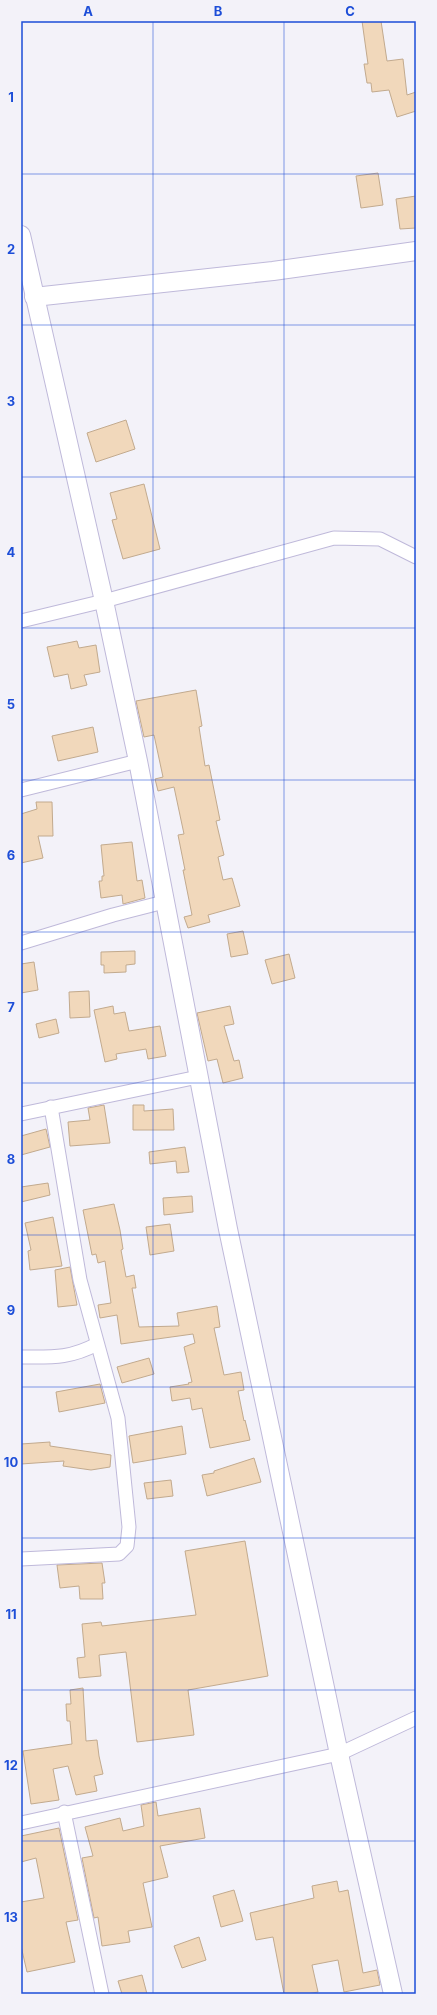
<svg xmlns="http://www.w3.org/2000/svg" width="437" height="2015" font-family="Inter,sans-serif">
	<rect width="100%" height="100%" fill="#f3f2f9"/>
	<g fill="#f1d8bb" stroke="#c2aa8e">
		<path d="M362 21H381L387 61 403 59 407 95 416 92V111L397 117 389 90 372 92 371 83H367L364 64H368Z"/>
		<path d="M378 173 383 205 361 208 356 176Z"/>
		<path d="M416 196V228L400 229 396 199Z"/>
		<path d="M126 420 135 449 96 462 87 433Z"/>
		<path d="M144 484 160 549 123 559 112 520 117 519 110 493Z"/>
		<path d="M77 641 79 648 96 645 100 672 84 675 87 685 71 689 68 674 54 677 47 647Z"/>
		<path d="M196 690 202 726 199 727 205 766 209 765 220 820 216 821 224 855 218 857 223 880 232 878 240 906 208 915 210 922 188 928 184 917 192 915 183 870H185L178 835 184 834 174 787 158 791 155 779 163 777 154 735 144 737 136 701Z"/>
		<path d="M93 727 98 752 58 761 52 736Z"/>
		<path d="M36 802H52L53 836H38L43 858 21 863V814L37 809Z"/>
		<path d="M132 842 137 881 142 880 145 898 123 904 122 895 101 898 99 881H102V876H104L101 845Z"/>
		<path d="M243 931 248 954 231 957 227 934Z"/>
		<path d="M135 951V964L126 965V972L104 973V965H101V952Z"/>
		<path d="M289 954 295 978 272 984 265 960Z"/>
		<path d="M34 962 38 990 21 993V964Z"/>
		<path d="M89 991 90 1017 70 1018 69 992Z"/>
		<path d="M113 1006 114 1014 125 1012 129 1031 160 1026 166 1056 148 1059 146 1049 116 1054 117 1059 105 1062 94 1010Z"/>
		<path d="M230 1006 234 1024 224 1026 234 1061 239 1060 243 1078 223 1083 217 1059 208 1061 197 1013Z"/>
		<path d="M56 1019 59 1033 39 1038 36 1024Z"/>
		<path d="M104 1105 110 1143 70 1146 68 1122 90 1120 88 1108Z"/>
		<path d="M133 1105H144V1111L173 1109 174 1130H133Z"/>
		<path d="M46 1129 50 1147 21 1155V1136Z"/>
		<path d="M185 1147 189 1172 177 1173 176 1161 150 1164 149 1152Z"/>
		<path d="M48 1183 50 1195 21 1202V1187Z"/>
		<path d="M192 1196 193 1212 164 1215 163 1198Z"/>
		<path d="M114 1204 120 1230 123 1249 121 1250 126 1277 134 1275 136 1288H132L139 1327 179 1326 177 1313 217 1306 220 1327 214 1328 224 1375 241 1372 244 1390 238 1391 244 1421 245 1420 250 1440 210 1448 202 1408 192 1410 190 1398 172 1401 170 1387 189 1384 188 1383 192 1382 184 1347 195 1343 193 1334 121 1344 117 1315 100 1318 98 1305 111 1303 105 1261 98 1263 96 1254 92 1255 83 1210Z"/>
		<path d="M53 1217 62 1266 30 1270 28 1251 31 1250 25 1223Z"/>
		<path d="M170 1224 174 1251 150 1255 146 1227Z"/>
		<path d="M70 1267 77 1305 58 1307 55 1270Z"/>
		<path d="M149 1358 154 1374 122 1383 117 1367Z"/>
		<path d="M100 1384 105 1403 59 1412 56 1392Z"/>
		<path d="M182 1426 186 1454 133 1463 129 1436Z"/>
		<path d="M50 1442V1446L111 1455 110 1467 91 1470 63 1466 64 1461 21 1464V1444Z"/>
		<path d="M254 1458 261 1482 207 1496 202 1475 214 1473V1471Z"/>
		<path d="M171 1480 173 1496 147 1499 144 1483Z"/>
		<path d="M245 1541 268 1676 188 1690 194 1735 137 1742 126 1652 99 1655 101 1676 79 1678 77 1658 85 1657 82 1624 101 1622 102 1626 196 1615 185 1551Z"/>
		<path d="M102 1563 105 1583H102L103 1599H80L79 1586 60 1588 57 1565Z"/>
		<path d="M83 1688 86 1741 97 1740 99 1756 103 1774 94 1776 97 1791 76 1795 68 1766 53 1769 59 1800 31 1804 23 1751 72 1744 70 1721H67L66 1704H71L70 1690Z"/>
		<path d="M156 1802 158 1816 200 1808 205 1838 160 1846 168 1877 143 1883 152 1927 128 1931 130 1942 102 1946 98 1917 94 1918 82 1858 93 1856 85 1827 120 1818 123 1831 144 1826 141 1805Z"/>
		<path d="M59 1828 78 1920 66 1922 75 1962 27 1972 21 1946V1902L44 1898 36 1858 21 1862V1836Z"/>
		<path d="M337 1881 339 1892 348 1890 363 1973 377 1970 380 1985 344 1992 338 1960 312 1965 318 1992 307 1994H284L273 1937 256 1940 250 1913 314 1898 312 1886Z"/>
		<path d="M234 1890 243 1921 221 1927 213 1896Z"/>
		<path d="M199 1937 206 1960 182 1968 174 1946Z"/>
		<path d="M142 1975 147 1994H122L118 1981Z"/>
	</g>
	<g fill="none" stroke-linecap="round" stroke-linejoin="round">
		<g stroke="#bfb9da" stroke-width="15">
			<g id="street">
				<path d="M21 621 104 601 334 538 380 539 416 557"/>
				<path d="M21 790 138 761"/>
				<path d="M21 943 113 915 164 902"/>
				<path d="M21 1114 198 1077"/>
				<path d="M21 1357C51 1357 69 1359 97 1344"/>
				<path d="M21 1559 119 1554 127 1546 129 1527 118 1418 80 1280 51 1107"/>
				<path d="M64 1812 102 1994"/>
				<path d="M21 1823 339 1754 416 1718"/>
			</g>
		</g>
		<g stroke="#bfb9da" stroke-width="20">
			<g id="secondary">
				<path d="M21 235 104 601 138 761 228 1229 339 1754 393 1994"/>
				<path d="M34 297 273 271 416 251"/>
			</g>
		</g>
		<use href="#street" stroke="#fff" stroke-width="13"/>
		<use href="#secondary" stroke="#fff" stroke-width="18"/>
	</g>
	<path fill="none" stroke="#1d4ed8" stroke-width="1" stroke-opacity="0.55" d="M153 21V1994M284 21V1994M21 174H416M21 325H416M21 477H416M21 628H416M21 780H416M21 932H416M21 1083H416M21 1235H416M21 1387H416M21 1538H416M21 1690H416M21 1841H416"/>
	<rect width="437" height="2015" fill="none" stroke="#f3f2f9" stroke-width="44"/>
	<rect x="22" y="22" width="393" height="1971" fill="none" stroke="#1d4ed8" stroke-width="1.5"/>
	<g font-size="13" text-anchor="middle" font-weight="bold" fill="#1d4ed8">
		<text x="88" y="16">A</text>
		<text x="218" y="16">B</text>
		<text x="350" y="16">C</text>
		<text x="11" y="102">1</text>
		<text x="11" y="254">2</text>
		<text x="11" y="406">3</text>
		<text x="11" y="557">4</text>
		<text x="11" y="709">5</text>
		<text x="11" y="860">6</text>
		<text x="11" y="1012">7</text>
		<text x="11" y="1164">8</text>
		<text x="11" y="1315">9</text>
		<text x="11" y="1467">10</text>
		<text x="11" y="1619">11</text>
		<text x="11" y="1770">12</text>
		<text x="11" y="1922">13</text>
	</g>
</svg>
